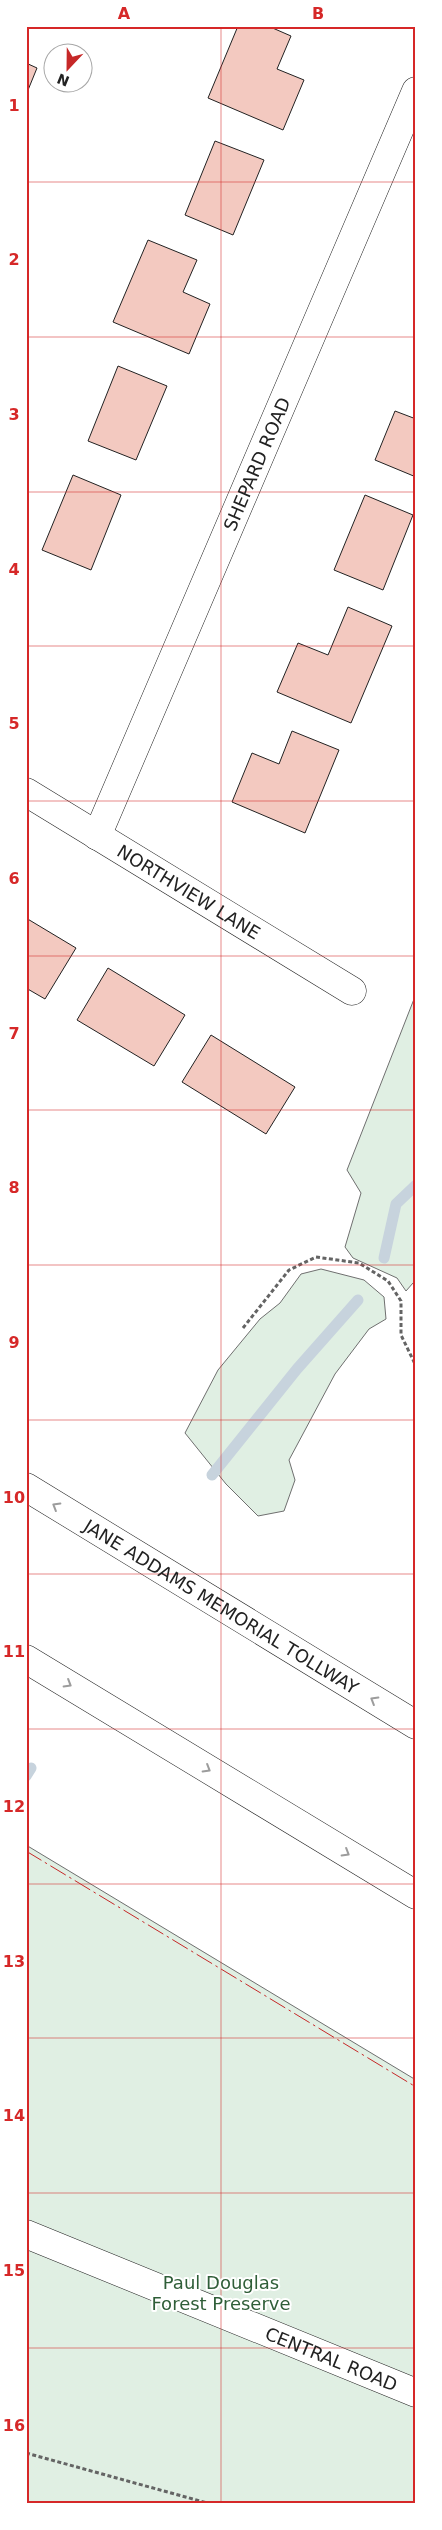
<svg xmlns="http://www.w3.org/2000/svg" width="442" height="2530" font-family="'DejaVu Sans',sans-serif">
	<rect width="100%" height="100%" fill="#fff"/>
	<g fill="#e0efe3" stroke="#6f6f6f">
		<path d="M416 994V1285L413 1283 406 1291 397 1278 353 1258 345 1247 361 1193 347 1170Z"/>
		<path d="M321 1269 364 1280 384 1297 386 1319 369 1329 335 1374 289 1460 295 1480 284 1511 258 1516 226 1484 185 1433 218 1370 260 1319 280 1303 301 1274Z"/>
		<path d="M26 1845 416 2080V2504H26Z"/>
	</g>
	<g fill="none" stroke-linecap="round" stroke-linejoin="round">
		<g stroke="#c7d3dd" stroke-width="11">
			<path d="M384 1258 396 1204 416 1185"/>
			<path d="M212 1475 297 1369 358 1300"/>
			<path d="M26 1776 31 1768"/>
		</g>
	</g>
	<g fill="#f3c9c0" stroke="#222">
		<path d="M238 26H268L291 36 277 69 304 80 283 130 208 98Z"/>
		<path d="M26 63 37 68 26 95Z"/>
		<path d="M215 141 264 160 233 235 185 215Z"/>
		<path d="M148 240 197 260 183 292 210 304 189 354 113 322Z"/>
		<path d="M118 366 167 386 136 460 88 441Z"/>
		<path d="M395 411 416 419V477L375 460Z"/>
		<path d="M73 475 121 495 91 570 42 550Z"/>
		<path d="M365 495 413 515 383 590 334 570Z"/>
		<path d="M348 607 392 626 351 723 277 692 298 643 328 655Z"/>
		<path d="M292 731 339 750 305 833 232 802 252 753 279 764Z"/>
		<path d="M26 918 76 948 45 999 26 988Z"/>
		<path d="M108 968 185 1015 154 1066 77 1020Z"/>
		<path d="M211 1035 295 1087 266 1134 182 1082Z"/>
	</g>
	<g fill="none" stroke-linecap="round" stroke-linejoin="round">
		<g stroke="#222" stroke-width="29">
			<g id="minor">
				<path id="s1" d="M26 792 352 991"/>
				<path id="s2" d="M97 836 416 91"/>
				<path id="s3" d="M26 2234 416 2393"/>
			</g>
		</g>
		<g stroke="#222" stroke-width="29">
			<g id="highway">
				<path id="s4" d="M26 1487 416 1725"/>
				<path d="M26 1659 416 1895"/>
			</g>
		</g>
		<g stroke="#646464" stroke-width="3" stroke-dasharray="4 2.5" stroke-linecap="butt">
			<path d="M243 1328 289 1270 316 1257 359 1263 388 1281 401 1301V1335L416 1366"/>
			<path d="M26 2453 211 2504"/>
		</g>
		<use href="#minor" stroke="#fff" stroke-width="28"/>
		<use href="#highway" stroke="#fff" stroke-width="28"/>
		<path stroke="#c62828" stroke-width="1" stroke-dasharray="18 4 2.5 4" stroke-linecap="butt" d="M26 1851 416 2087"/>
	</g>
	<defs><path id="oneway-chevron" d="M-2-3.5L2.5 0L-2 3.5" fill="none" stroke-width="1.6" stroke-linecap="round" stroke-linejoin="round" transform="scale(1.25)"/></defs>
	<g stroke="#9c9c9c">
		<use href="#oneway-chevron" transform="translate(56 1506) rotate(-149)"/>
		<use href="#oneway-chevron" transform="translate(68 1684) rotate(31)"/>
		<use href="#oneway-chevron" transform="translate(374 1700) rotate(-149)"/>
		<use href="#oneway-chevron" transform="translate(207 1769) rotate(31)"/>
		<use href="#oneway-chevron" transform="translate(346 1853) rotate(31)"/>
	</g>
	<path fill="none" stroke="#d62828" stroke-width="1" stroke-opacity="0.55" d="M221 26V2504M26 182H416M26 337H416M26 492H416M26 646H416M26 801H416M26 956H416M26 1110H416M26 1265H416M26 1420H416M26 1574H416M26 1729H416M26 1884H416M26 2038H416M26 2193H416M26 2348H416"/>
	<g text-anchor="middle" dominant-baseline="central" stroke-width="4" stroke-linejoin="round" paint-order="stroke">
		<g font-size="18" fill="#222" stroke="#fff">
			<text stroke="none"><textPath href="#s2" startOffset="405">SHEPARD ROAD</textPath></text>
			<text stroke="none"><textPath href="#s1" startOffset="191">NORTHVIEW LANE</textPath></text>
			<text stroke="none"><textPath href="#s4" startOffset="229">JANE ADDAMS MEMORIAL TOLLWAY</textPath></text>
			<text stroke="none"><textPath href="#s3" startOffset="330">CENTRAL ROAD</textPath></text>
		</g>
		<g font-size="18" fill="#2f5e38" stroke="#fff">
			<text x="221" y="2282">Paul Douglas<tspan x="221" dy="21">Forest Preserve</tspan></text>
		</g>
	</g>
	<rect width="442" height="2530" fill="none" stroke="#ffffff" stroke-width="55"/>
	<g transform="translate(68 68) rotate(202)"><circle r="24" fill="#ffffff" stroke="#a7a7a7"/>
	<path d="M0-4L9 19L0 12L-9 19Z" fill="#c62828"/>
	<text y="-8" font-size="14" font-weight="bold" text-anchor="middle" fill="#222222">N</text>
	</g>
	<rect x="28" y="28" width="386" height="2474" fill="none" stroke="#d62828" stroke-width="2"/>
	<g font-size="16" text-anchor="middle" font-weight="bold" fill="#d62828">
		<text x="124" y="19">A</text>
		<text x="318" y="19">B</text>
		<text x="14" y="111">1</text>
		<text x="14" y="265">2</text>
		<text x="14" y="420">3</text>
		<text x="14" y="575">4</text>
		<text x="14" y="729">5</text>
		<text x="14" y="884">6</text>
		<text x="14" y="1039">7</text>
		<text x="14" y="1193">8</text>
		<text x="14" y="1348">9</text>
		<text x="14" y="1503">10</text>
		<text x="14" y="1657">11</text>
		<text x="14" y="1812">12</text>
		<text x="14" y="1967">13</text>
		<text x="14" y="2121">14</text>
		<text x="14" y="2276">15</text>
		<text x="14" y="2431">16</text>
	</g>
</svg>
